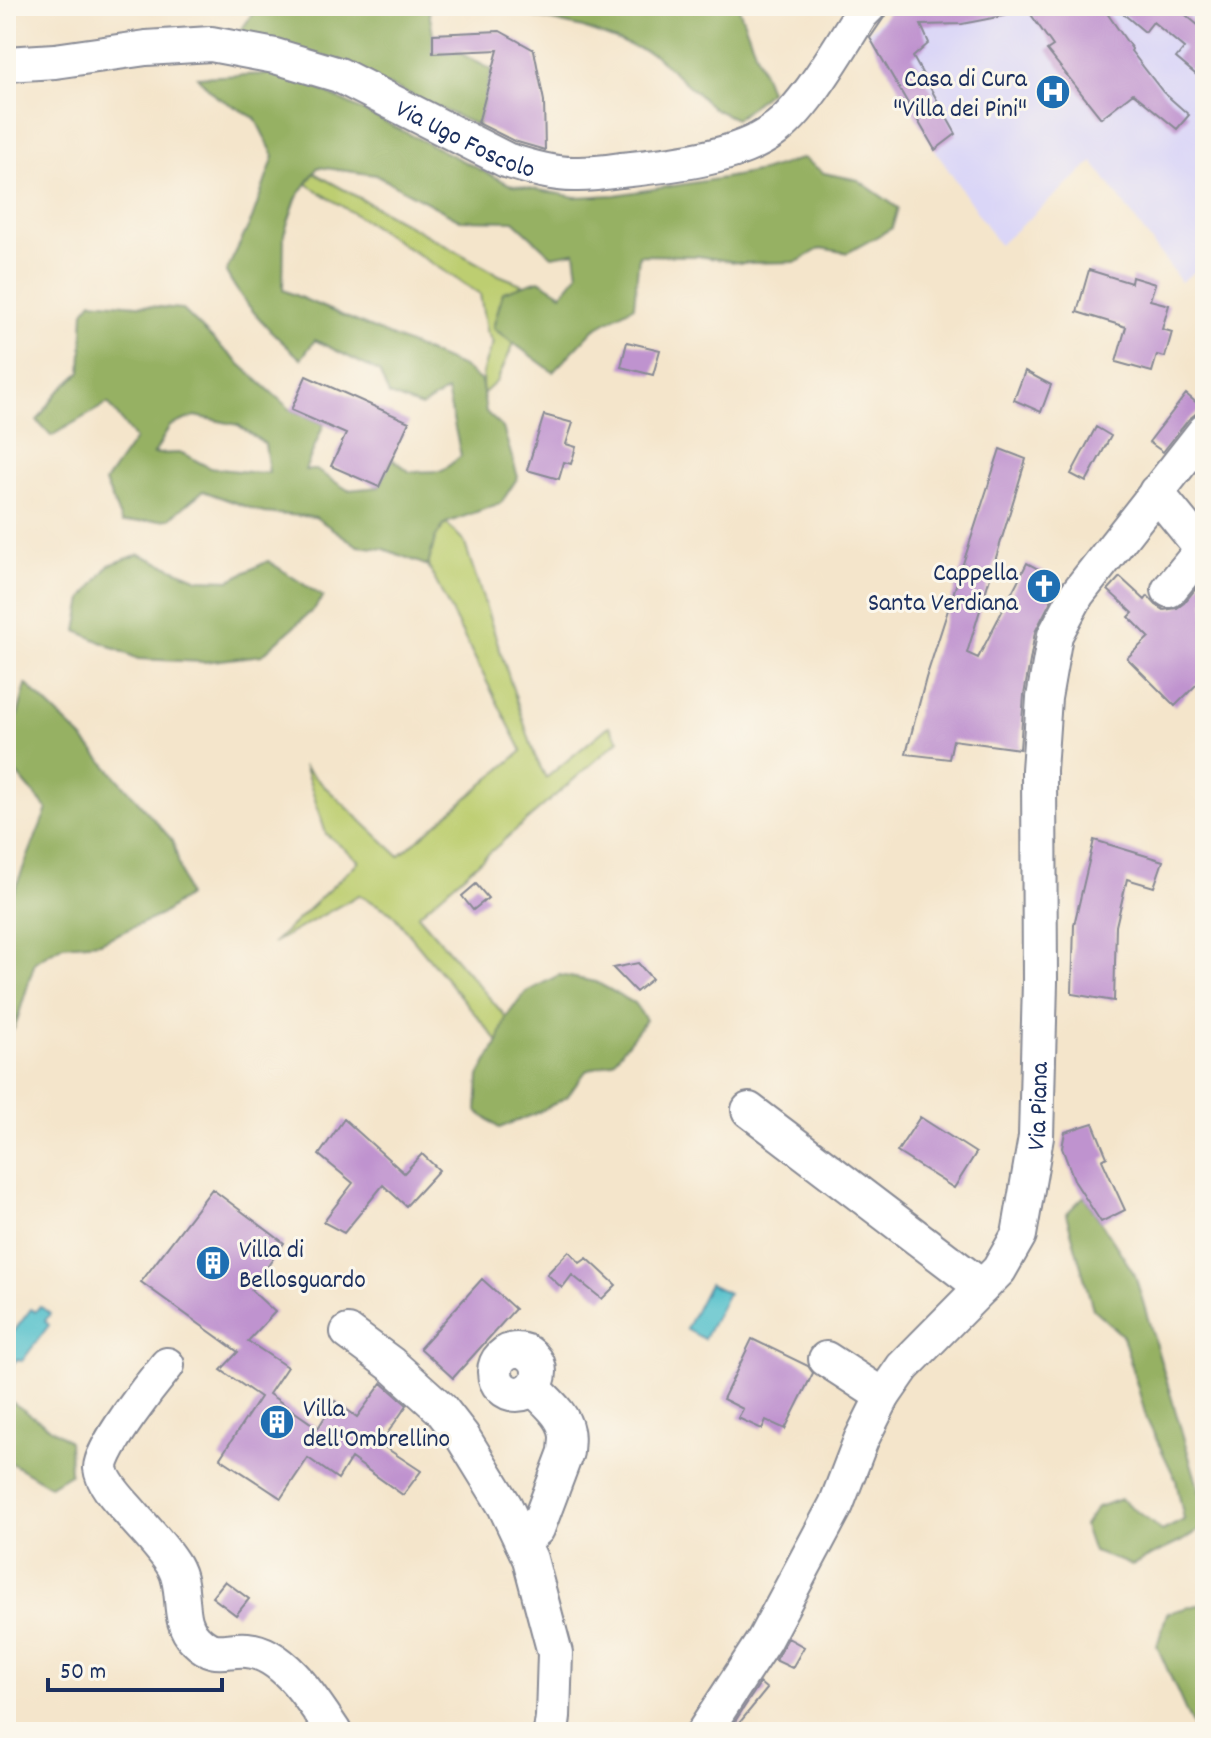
<svg xmlns="http://www.w3.org/2000/svg" width="1211" height="1738" font-family="Dekko,sans-serif">
  <style>
    .built { fill: #dad6f7 }
    .green { fill: #bdce71; stroke: #6c7e68; stroke-width: 2 }
    .forest { fill: #96b163; stroke: #587060; stroke-width: 2; fill-rule: evenodd }
    .water { fill: #53c0cb; stroke: #377894; stroke-width: 2 }
    .building { fill: #bf93cf }
    .lines { fill: none; stroke-linecap: round; stroke-linejoin: round }
    .minor-casing { stroke: #888a94; stroke-width: 38 }
    .minor { stroke: #fff; stroke-width: 34 }
    .labels { text-anchor: middle; stroke-width: 6; stroke-linejoin: round; paint-order: stroke }
    .poi-label { font-size: 26px; fill: #1b2f5e; stroke: #fbf7ec; text-anchor: end }
    .street-label { font-size: 26px; fill: #1b2f5e; stroke: #fbf7ec }
  </style>
  <rect width="100%" height="100%" fill="#fbf7ec"/>
  <filter id="ink" filterUnits="userSpaceOnUse"><feTurbulence type="fractalNoise" baseFrequency=".0125" numOctaves="2"/><feDisplacementMap in="SourceGraphic" scale="16" xChannelSelector="R" yChannelSelector="G"/><feConvolveMatrix kernelMatrix="1 2 1 2 8 2 1 2 1" color-interpolation-filters="sRGB"/></filter>
  <filter id="wash" filterUnits="userSpaceOnUse"><feTurbulence type="fractalNoise" baseFrequency=".006" numOctaves="4" result="noise"/><feDisplacementMap in="SourceGraphic" scale="32" xChannelSelector="R" yChannelSelector="G"/><feGaussianBlur stdDeviation="1.8" result="paint"/><feColorMatrix in="noise" values="0 0 0 0 0 0 0 0 0 0 0 0 0 0 0 0 0 1.4 0 .05"/><feComposite in="paint" operator="in"/></filter>
  <g filter="url(#wash)">
    <rect width="100%" height="100%" fill="#f4e5cb"/>
    <path class="built" d="M 896,6 L 1205,6 L 1205,263 L 1181,282 L 1093,162 L 999,245 L 935,150 L 867,33 Z"/>
    <path class="green" d="M 314,173 L 499,275 L 524,285 L 503,293 L 493,328 L 514,343 L 497,381 L 483,394 C 480,373 485,362 493,343 L 486,331 L 480,294 L 307,184 Z
      M 446,523 L 464,541 L 535,756 L 546,778 L 609,726 L 619,740 L 418,915 L 506,1017 L 498,1042 L 391,912 L 359,895 L 273,943 L 359,861 L 326,834 L 305,768 L 399,856 L 522,751 L 428,566 L 435,538 Z"/>
    <path class="forest" d="M 258,6 L 428,6 L 433,34 L 433,53 L 458,52 L 492,70 L 478,126 L 398,89 L 237,36 Z
      M 497,6 L 738,6 L 770,91 L 736,119 L 714,109 L 654,54 L 583,28 L 501,9 Z
      M 271,74 L 309,84 L 509,184 L 575,197 L 615,195 L 724,178 L 762,171 L 803,158 L 824,173 L 858,180 L 898,208 L 892,228 L 847,253 L 821,248 L 797,262 L 741,263 L 698,256 L 639,255 L 634,306 L 594,329 L 553,372 L 493,328 L 503,292 L 539,280 L 562,294 L 578,274 L 575,252 L 552,256 L 514,221 L 460,220 L 376,175 L 318,167 L 296,199 L 284,234 L 283,290 L 463,367 L 481,381 L 486,412 L 503,428 L 518,477 L 501,503 L 446,523 L 435,538 L 428,566 L 384,549 L 358,546 L 315,517 L 264,513 L 203,491 L 169,519 L 122,523 L 105,482 L 135,439 L 108,403 L 51,436 L 37,421 L 57,393 L 81,372 L 84,311 L 92,301 L 182,309 L 220,346 L 291,410 L 324,424 L 305,470 L 316,470 L 348,490 L 379,487 L 392,458 L 410,472 L 442,471 L 461,456 L 447,391 L 421,407 L 389,395 L 379,372 L 315,340 L 301,359 C 272,334 244,306 226,272 L 252,219 L 274,156 L 255,118 L 217,97 L 197,77 ZM 195,416 L 238,425 L 265,444 L 269,472 L 258,473 L 210,468 L 182,453 L 154,454 L 170,426 Z
      M 139,554 L 198,579 L 230,580 L 268,561 L 323,597 L 314,609 L 262,655 L 204,662 L 138,659 L 77,631 L 83,599 L 109,565 Z
      M 26,684 L 82,738 L 173,841 L 187,896 L 161,915 L 100,942 L 63,945 L 35,962 L 15,1027 L 6,1039 L 6,895 L 14,891 L 47,809 L 6,761 Z
      M 559,975 L 596,982 L 634,1003 L 646,1020 L 613,1062 L 586,1071 L 567,1097 L 535,1114 L 499,1128 L 477,1111 L 479,1076 L 498,1042 L 506,1017 L 526,992 Z
      M 1084,1196 L 1135,1275 L 1205,1510 L 1205,1527 L 1180,1542 L 1132,1565 L 1093,1552 L 1084,1526 L 1097,1507 L 1121,1499 L 1162,1531 L 1184,1520 L 1176,1480 L 1147,1420 L 1123,1336 L 1093,1309 L 1066,1214 Z
      M 6,1398 L 69,1441 L 70,1474 L 50,1486 L 6,1460 Z
      M 1205,1603 L 1205,1732 L 1195,1732 L 1157,1646 L 1167,1613 Z"/>
    <path class="water" d="M 709,1284 L 728,1293 L 704,1339 L 686,1329 Z
      M 40,1306 L 50,1314 L 45,1321 L 49,1325 L 22,1361 L 17,1359 L 13,1364 L 6,1359 L 8,1349 L 6,1342 L 31,1309 L 35,1312 Z"/>
    <g id="blocks">
      <path class="building" d="M 896,6 L 1007,6 L 1008,15 L 962,24 L 921,25 L 929,43 L 913,57 L 956,134 L 935,150 L 870,38 L 887,13 Z
        M 1025,6 L 1102,6 L 1132,49 L 1131,51 L 1163,92 L 1189,115 L 1177,129 L 1133,93 L 1101,118 L 1047,50 L 1053,46 Z
        M 1114,6 L 1175,6 L 1205,31 L 1205,82 L 1176,58 L 1184,48 L 1153,22 L 1145,32 Z
        M 500,31 L 534,50 L 544,101 L 545,150 L 514,141 L 478,123 L 498,50 L 433,53 L 433,34 Z
        M 1089,270 L 1131,283 L 1132,277 L 1155,284 L 1150,300 L 1169,305 L 1162,329 L 1172,332 L 1165,357 L 1157,355 L 1152,372 L 1116,362 L 1126,327 L 1077,312 Z
        M 627,342 L 660,350 L 653,375 L 621,367 Z
        M 1025,371 L 1051,385 L 1041,412 L 1014,400 Z
        M 306,376 L 409,422 L 379,487 L 331,466 L 346,434 L 291,410 Z
        M 1186,394 L 1205,410 L 1197,413 L 1189,419 L 1163,452 L 1149,442 Z
        M 544,415 L 573,423 L 566,444 L 576,447 L 571,464 L 564,462 L 559,479 L 527,470 Z
        M 1096,427 L 1111,436 L 1086,482 L 1071,474 Z
        M 1000,449 L 1026,459 L 967,653 L 978,658 L 1027,563 L 1061,581 L 1035,632 L 1024,695 L 1020,749 L 953,740 L 949,759 L 906,754 L 926,678 Z
        M 1120,577 L 1145,600 L 1148,596 L 1156,605 L 1164,610 L 1177,608 L 1184,603 L 1202,581 L 1205,583 L 1205,676 L 1175,706 L 1127,658 L 1149,637 L 1129,617 L 1133,613 L 1108,590 Z
        M 1094,840 L 1163,861 L 1154,887 L 1127,879 L 1116,926 L 1114,1001 L 1072,994 L 1074,925 Z
        M 476,884 L 488,898 L 473,910 L 462,896 Z
        M 638,963 L 652,979 L 636,992 L 613,968 Z
        M 920,1117 L 976,1153 L 954,1188 L 897,1152 Z
        M 344,1119 L 404,1173 L 422,1154 L 439,1170 L 406,1206 L 383,1185 L 344,1233 L 323,1222 L 353,1183 L 319,1155 Z
        M 1093,1123 L 1107,1157 L 1102,1160 L 1125,1210 L 1101,1222 L 1075,1182 L 1062,1148 L 1065,1132 Z
        M 212,1189 L 284,1243 L 251,1290 L 275,1312 L 248,1341 L 287,1367 L 269,1394 L 318,1428 L 335,1401 L 357,1417 L 382,1383 L 407,1405 L 380,1444 L 421,1471 L 403,1495 L 351,1458 L 338,1479 L 308,1458 L 281,1498 L 220,1458 L 260,1397 L 221,1370 L 238,1352 L 141,1282 Z
        M 569,1251 L 580,1263 L 587,1258 L 616,1285 L 602,1299 L 572,1275 L 562,1288 L 547,1274 Z
        M 482,1279 L 515,1309 L 453,1378 L 420,1348 Z
        M 752,1339 L 808,1366 L 813,1373 L 785,1429 L 766,1420 L 762,1429 L 738,1418 L 743,1409 L 723,1399 Z
        M 225,1581 L 249,1599 L 236,1615 L 212,1597 Z
        M 788,1638 L 804,1647 L 792,1668 L 775,1660 Z
        M 760,1683 L 767,1689 L 732,1732 L 728,1732 Z"/>
    </g>
  </g>
  <g filter="url(#ink)">
    <use href="#blocks" fill-opacity="0" stroke="#888a94" stroke-width="2"/>
    <g class="lines">
      <g class="minor-casing">
        <g id="minor">
          <path id="s1" d="M 6,64 L 55,61 L 146,48 L 211,44 L 275,56 L 339,75 L 506,160 C 529,167 554,175 578,174 C 592,174 607,172 621,170 C 666,165 736,159 773,131 C 805,109 839,48 861,14 L 869,6"/>
          <path d="M 1156,492 L 1200,546 L 1197,556 L 1169,590"/>
          <path d="M 749,1110 L 982,1287"/>
          <path d="M 348,1332 L 391,1364 L 441,1409 L 462,1436 L 505,1506 L 530,1559 L 555,1653 L 553,1717 L 551,1732"/>
          <circle cx="517" cy="1372" r="22"/>
          <path d="M 826,1359 L 883,1396"/>
          <path d="M 167,1365 C 153,1382 100,1449 101,1468 C 103,1486 124,1504 135,1518 C 148,1533 164,1549 174,1566 C 188,1590 175,1620 196,1640 C 215,1659 226,1648 247,1650 C 285,1653 315,1704 334,1732"/>
          <path d="M 522,1542 L 537,1529 L 566,1452 C 566,1446 568,1437 566,1431 C 563,1413 544,1400 533,1387"/>
          <path id="s2" d="M 704,1732 L 764,1640 L 836,1505 L 861,1440 L 883,1396 L 903,1367 L 999,1270 L 1019,1235 L 1036,1137 L 1040,982 L 1039,770 L 1044,698 L 1055,635 L 1077,594 L 1205,431"/>
        </g>
      </g>
      <use href="#minor" class="minor"/>
    </g>
  </g>
  <defs>
    <g id="hospital-disc" transform="scale(1.8)"><circle r="9.5" fill="#1f6fb2" stroke="#fbf7ec"/><path d="M-5-5h3v3.5h4V-5h3V5h-3V1.5h-4V5h-3Z" fill="#fff"/></g>
    <g id="church-disc" transform="scale(1.8)"><circle r="9.5" fill="#1f6fb2" stroke="#fbf7ec"/><path d="M-1.2-6h2.4v3.5h3.3v2.4h-3.3V6h-2.4V-.1h-3.3v-2.4h3.3Z" fill="#fff"/></g>
    <g id="building-disc" transform="scale(1.8)"><circle r="9.5" fill="#1f6fb2" stroke="#fbf7ec"/><path d="M-4-6H4V6H1V3H-1V6H-4ZM-2.5-4.3h1.7v1.8h-1.7ZM.8-4.3h1.7v1.8H.8ZM-2.5-1h1.7V.8h-1.7ZM.8-1h1.7V.8H.8Z" fill="#fff"/></g>
  </defs>
  <g fill-rule="evenodd">
    <use href="#hospital-disc" x="1053" y="92"/>
    <use href="#church-disc" x="1044" y="586"/>
    <use href="#building-disc" x="213" y="1263"/>
    <use href="#building-disc" x="277" y="1422"/>
  </g>
  <g class="labels">
    <g class="poi-label">
      <text x="1027" y="86">Casa di Cura<tspan x="1027" dy="30">"Villa dei Pini"</tspan></text>
      <text x="1018" y="580">Cappella<tspan x="1018" dy="30">Santa Verdiana</tspan></text>
      <text x="239" y="1257" text-anchor="start">Villa di<tspan x="239" dy="30">Bellosguardo</tspan></text>
      <text x="303" y="1416" text-anchor="start">Villa<tspan x="303" dy="30">dell'Ombrellino</tspan></text>
    </g>
    <g class="street-label">
      <text dy="9" stroke="none"><textPath href="#s1" startOffset="480">Via Ugo Foscolo</textPath></text>
      <text dy="9" stroke="none"><textPath href="#s2" startOffset="724">Via Piana</textPath></text>
    </g>
  </g>
  <rect width="1211" height="1738" fill="none" stroke="#fbf7ec" stroke-width="32"/>
  <path d="M48 1678v12h174v-12" fill="none" stroke="#1b2f5e" stroke-width="4"/>
  <text x="60" y="1678" font-size="24" fill="#1b2f5e" stroke="#fbf7ec" stroke-width="6" paint-order="stroke">50 m</text>
</svg>
